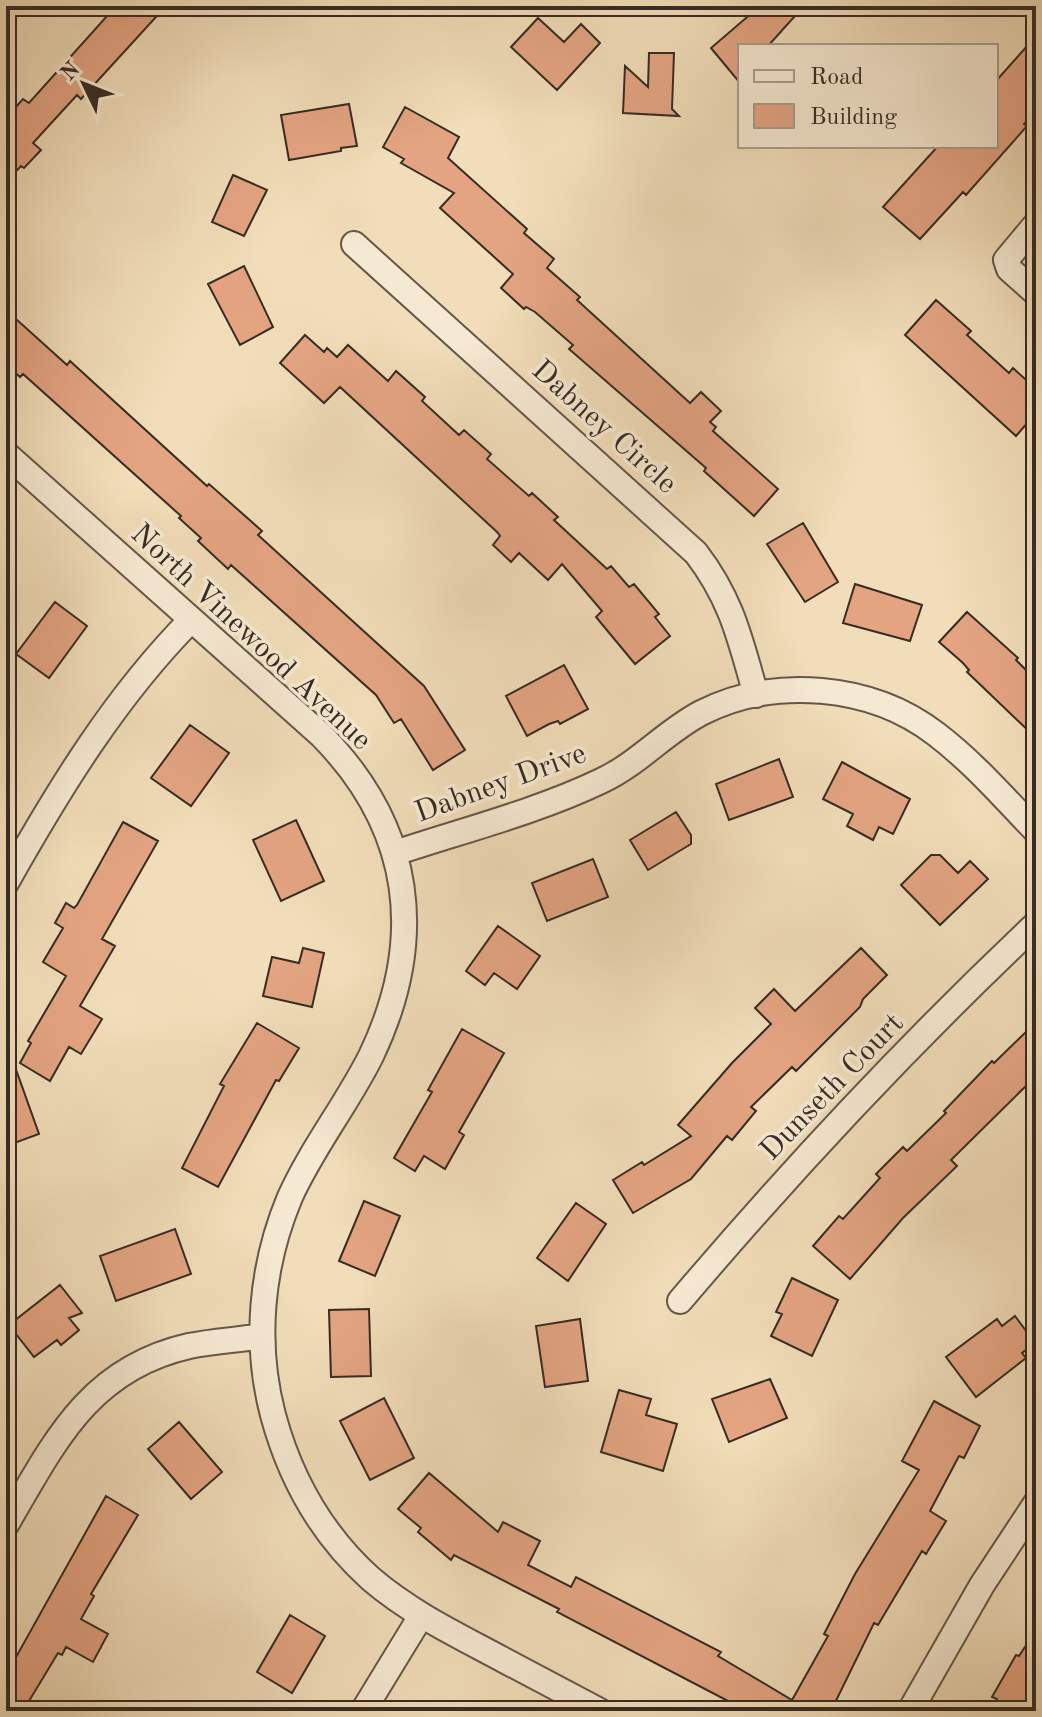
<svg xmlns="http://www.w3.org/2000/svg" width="1042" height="1717" font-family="'Old Standard TT',serif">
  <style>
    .building { fill: #e4a482; stroke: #362c24; stroke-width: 2 }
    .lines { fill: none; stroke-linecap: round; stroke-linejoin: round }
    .minor-casing { stroke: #655849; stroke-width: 28 }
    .minor { stroke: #f6e9d2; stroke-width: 24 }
    .labels { text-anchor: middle; stroke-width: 7; stroke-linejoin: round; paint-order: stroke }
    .street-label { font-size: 30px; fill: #362c24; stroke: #f6e9d2 }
  </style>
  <rect width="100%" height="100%" fill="#f1ddb9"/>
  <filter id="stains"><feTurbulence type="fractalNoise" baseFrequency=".0025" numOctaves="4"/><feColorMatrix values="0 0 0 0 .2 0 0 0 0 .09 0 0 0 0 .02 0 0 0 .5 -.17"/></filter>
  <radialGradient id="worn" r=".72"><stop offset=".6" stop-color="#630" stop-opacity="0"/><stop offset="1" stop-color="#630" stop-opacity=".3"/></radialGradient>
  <path class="building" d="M 116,6 L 166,6 L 81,99 L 77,95 L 33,143 L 41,150 L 24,168 L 21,166 L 6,182 L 6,118 L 23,99 L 29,103 Z
    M 760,6 L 804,6 L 768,46 L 740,46 L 740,83 L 711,48 Z
    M 538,18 L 564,42 L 581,24 L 600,43 L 557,90 L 511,47 Z
    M 1036,36 L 1036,111 L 1024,124 L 1027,126 L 966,195 L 963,192 L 920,239 L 883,207 L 938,146 L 996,146 L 996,81 Z
    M 649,53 L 674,53 L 672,109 L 679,116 L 623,113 L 625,66 L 648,87 Z
    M 349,104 L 357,146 L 341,148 L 341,151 L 289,160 L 281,115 Z
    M 405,107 L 459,137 L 448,158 L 527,229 L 524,233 L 554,259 L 547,268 L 580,297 L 577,300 L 690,403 L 701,392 L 721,411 L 710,422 L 716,427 L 713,431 L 778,489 L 754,516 L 704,471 L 706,468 L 569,349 L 573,345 L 535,312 L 526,307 L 524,309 L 501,288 L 513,274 L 440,208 L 454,193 L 401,163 L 404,159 L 383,147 Z
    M 233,175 L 267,190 L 244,236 L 212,222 Z
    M 244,266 L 273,327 L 240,345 L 208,284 Z
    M 936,300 L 971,331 L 967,335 L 1009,373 L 1013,368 L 1036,389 L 1036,413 L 1016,436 L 905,335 Z
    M 6,310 L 67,365 L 70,361 L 207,486 L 209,484 L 262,531 L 258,535 L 424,686 L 465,750 L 433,770 L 401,719 L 394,723 L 376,695 L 231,565 L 228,569 L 198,541 L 201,538 L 179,518 L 181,516 L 23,374 L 20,377 L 6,364 Z
    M 305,335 L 324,352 L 327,348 L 337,357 L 348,345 L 388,381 L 396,371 L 425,397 L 422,401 L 459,435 L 464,430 L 491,454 L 487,459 L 529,496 L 532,493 L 558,517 L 554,520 L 607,569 L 611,566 L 629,587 L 634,584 L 659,614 L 655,617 L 670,636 L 635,664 L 596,617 L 602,611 L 562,564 L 548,580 L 519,553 L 511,562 L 493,545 L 500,536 L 497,532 L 340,387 L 324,403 L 280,363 Z
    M 803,523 L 838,582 L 805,602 L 767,544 Z
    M 855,584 L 922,605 L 910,641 L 843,623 Z
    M 55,602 L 87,626 L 49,678 L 16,654 Z
    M 967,612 L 1018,658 L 1016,660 L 1036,680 L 1036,738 L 967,672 L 969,670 L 963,663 L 939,642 Z
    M 564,665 L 588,709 L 560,724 L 558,721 L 549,724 L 527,736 L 506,696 Z
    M 190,725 L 229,753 L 191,806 L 151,778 Z
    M 779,759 L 793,797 L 729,820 L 716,784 Z
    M 842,762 L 910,799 L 893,834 L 879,827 L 873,840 L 847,826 L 853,814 L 823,799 Z
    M 676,812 L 691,835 L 691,844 L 648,870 L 630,840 Z
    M 296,820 L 324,881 L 281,901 L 253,840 Z
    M 123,822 L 158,841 L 102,939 L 115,946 L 80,1006 L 102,1019 L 81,1054 L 69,1047 L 50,1081 L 20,1063 L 31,1043 L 28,1041 L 66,976 L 43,962 L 63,928 L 55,923 L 66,903 L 74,908 L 77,905 Z
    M 931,855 L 940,855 L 958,873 L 970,861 L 988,879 L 940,925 L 901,885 Z
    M 593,859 L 608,897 L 547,921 L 532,883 Z
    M 498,926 L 540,956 L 517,989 L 494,973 L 485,985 L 466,971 Z
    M 303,948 L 324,953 L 312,1007 L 263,996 L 272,957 L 299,963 Z
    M 861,948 L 887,975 L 863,999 L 860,1007 L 796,1071 L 792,1067 L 751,1107 L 756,1111 L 732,1140 L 727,1136 L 691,1179 L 633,1213 L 613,1180 L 642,1162 L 644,1165 L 691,1136 L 678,1125 L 732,1063 L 771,1024 L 755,1008 L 774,989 L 795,1011 Z
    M 1036,1022 L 1036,1076 L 951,1160 L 957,1166 L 903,1218 L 850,1279 L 813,1246 L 839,1216 L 843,1219 L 880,1178 L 876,1174 L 903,1147 L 907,1151 L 946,1113 L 944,1111 L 992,1061 L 994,1063 Z
    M 257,1023 L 299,1048 L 279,1081 L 276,1080 L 218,1187 L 182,1168 L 224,1086 L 220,1084 Z
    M 462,1029 L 504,1053 L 459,1132 L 464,1135 L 445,1169 L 424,1156 L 415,1171 L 394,1158 L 432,1092 L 428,1090 Z
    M 6,1050 L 9,1050 L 39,1134 L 6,1146 Z
    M 364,1201 L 400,1216 L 375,1276 L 339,1261 Z
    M 576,1203 L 606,1224 L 568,1281 L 537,1258 Z
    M 175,1229 L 191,1274 L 116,1301 L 100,1256 Z
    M 792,1278 L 838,1300 L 812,1356 L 771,1336 L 782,1314 L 776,1312 Z
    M 60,1285 L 82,1313 L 69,1318 L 79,1330 L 61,1345 L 57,1340 L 34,1357 L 9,1325 Z
    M 369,1309 L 371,1376 L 331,1377 L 329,1310 Z
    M 1015,1316 L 1035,1343 L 1022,1353 L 1026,1358 L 976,1397 L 946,1357 L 997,1319 L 1002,1326 Z
    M 580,1319 L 588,1381 L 545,1387 L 536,1326 Z
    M 770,1379 L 787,1418 L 729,1442 L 712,1399 Z
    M 619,1390 L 651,1399 L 646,1415 L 677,1424 L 663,1471 L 601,1452 Z
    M 384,1398 L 414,1458 L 370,1480 L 340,1421 Z
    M 934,1401 L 980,1426 L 964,1458 L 959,1456 L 930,1511 L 946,1521 L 926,1554 L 922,1551 L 878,1625 L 874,1623 L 831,1711 L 742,1711 L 729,1704 L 730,1702 L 557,1612 L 559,1609 L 454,1555 L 451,1560 L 418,1532 L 421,1528 L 398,1509 L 429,1473 L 498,1532 L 503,1522 L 540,1541 L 528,1565 L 571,1587 L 576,1577 L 721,1652 L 718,1656 L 792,1700 L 828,1636 L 824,1634 L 855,1574 L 919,1470 L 902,1461 Z
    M 179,1422 L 222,1472 L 191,1499 L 148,1449 Z
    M 106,1496 L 138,1515 L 91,1594 L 94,1596 L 81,1619 L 108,1634 L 93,1662 L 66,1647 L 62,1655 L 58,1653 L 23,1711 L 6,1711 L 6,1654 L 15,1659 Z
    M 290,1615 L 325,1636 L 292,1693 L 257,1672 Z
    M 1036,1630 L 1036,1711 L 990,1711 L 997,1699 L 992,1697 L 1016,1655 L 1019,1656 Z"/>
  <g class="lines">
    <g class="minor-casing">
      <path id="minor" d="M 1036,224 L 1006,260 L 1009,269 L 1036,293
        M 354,244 L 696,553 C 732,600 740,639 756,695
        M 6,454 L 321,735 C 413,828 427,939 371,1056 C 347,1104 312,1148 290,1197 C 261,1266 254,1343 273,1415 C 290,1478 322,1535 371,1579 C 405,1608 443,1628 483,1649 C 522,1670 561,1690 600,1711
        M 395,853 C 464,830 536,812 601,781 C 638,764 665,732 701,713 C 774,676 871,684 936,734 C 973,762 1004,798 1036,831
        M 6,883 C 59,789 115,697 191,620
        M 680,1301 C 792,1169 910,1043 1036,924
        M 6,1525 C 54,1443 88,1369 189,1346 C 213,1341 238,1340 262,1336
        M 363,1711 L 421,1616
        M 910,1711 L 982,1585 L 1036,1503"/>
    </g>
    <use href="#minor" class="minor"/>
  </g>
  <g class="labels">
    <g class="street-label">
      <text transform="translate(605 426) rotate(42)" y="10">Dabney Circle</text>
      <text transform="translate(252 636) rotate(43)" y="10">North Vinewood Avenue</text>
      <text transform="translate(500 782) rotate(-20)" y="10">Dabney Drive</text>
      <text transform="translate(831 1086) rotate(-46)" y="10">Dunseth Court</text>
    </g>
  </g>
  <rect width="1042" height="1717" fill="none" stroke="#f1ddb9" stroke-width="32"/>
  <rect x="8" y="8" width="1026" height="1701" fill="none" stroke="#362c24" stroke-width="4"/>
  <rect x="16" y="16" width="1010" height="1685" fill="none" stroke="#362c24" stroke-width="2"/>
  <rect x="738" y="44" width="260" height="104" fill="#f6e9d2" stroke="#a99d8c" stroke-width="2"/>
  <rect x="754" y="70" width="40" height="12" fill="#f6e9d2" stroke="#a99d8c" stroke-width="2"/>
  <text x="810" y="84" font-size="24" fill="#362c24">Road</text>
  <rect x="754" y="104" width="40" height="24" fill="#e4a482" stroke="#a99d8c" stroke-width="2"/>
  <text x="810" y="124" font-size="24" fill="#362c24">Building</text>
  <g transform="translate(84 84) rotate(313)" stroke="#f6e9d2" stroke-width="6" paint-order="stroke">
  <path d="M0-6L14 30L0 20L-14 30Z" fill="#362c24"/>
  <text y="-12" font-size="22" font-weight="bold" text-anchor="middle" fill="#362c24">N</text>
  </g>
  <rect width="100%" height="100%" filter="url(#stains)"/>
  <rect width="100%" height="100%" fill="url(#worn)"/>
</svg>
